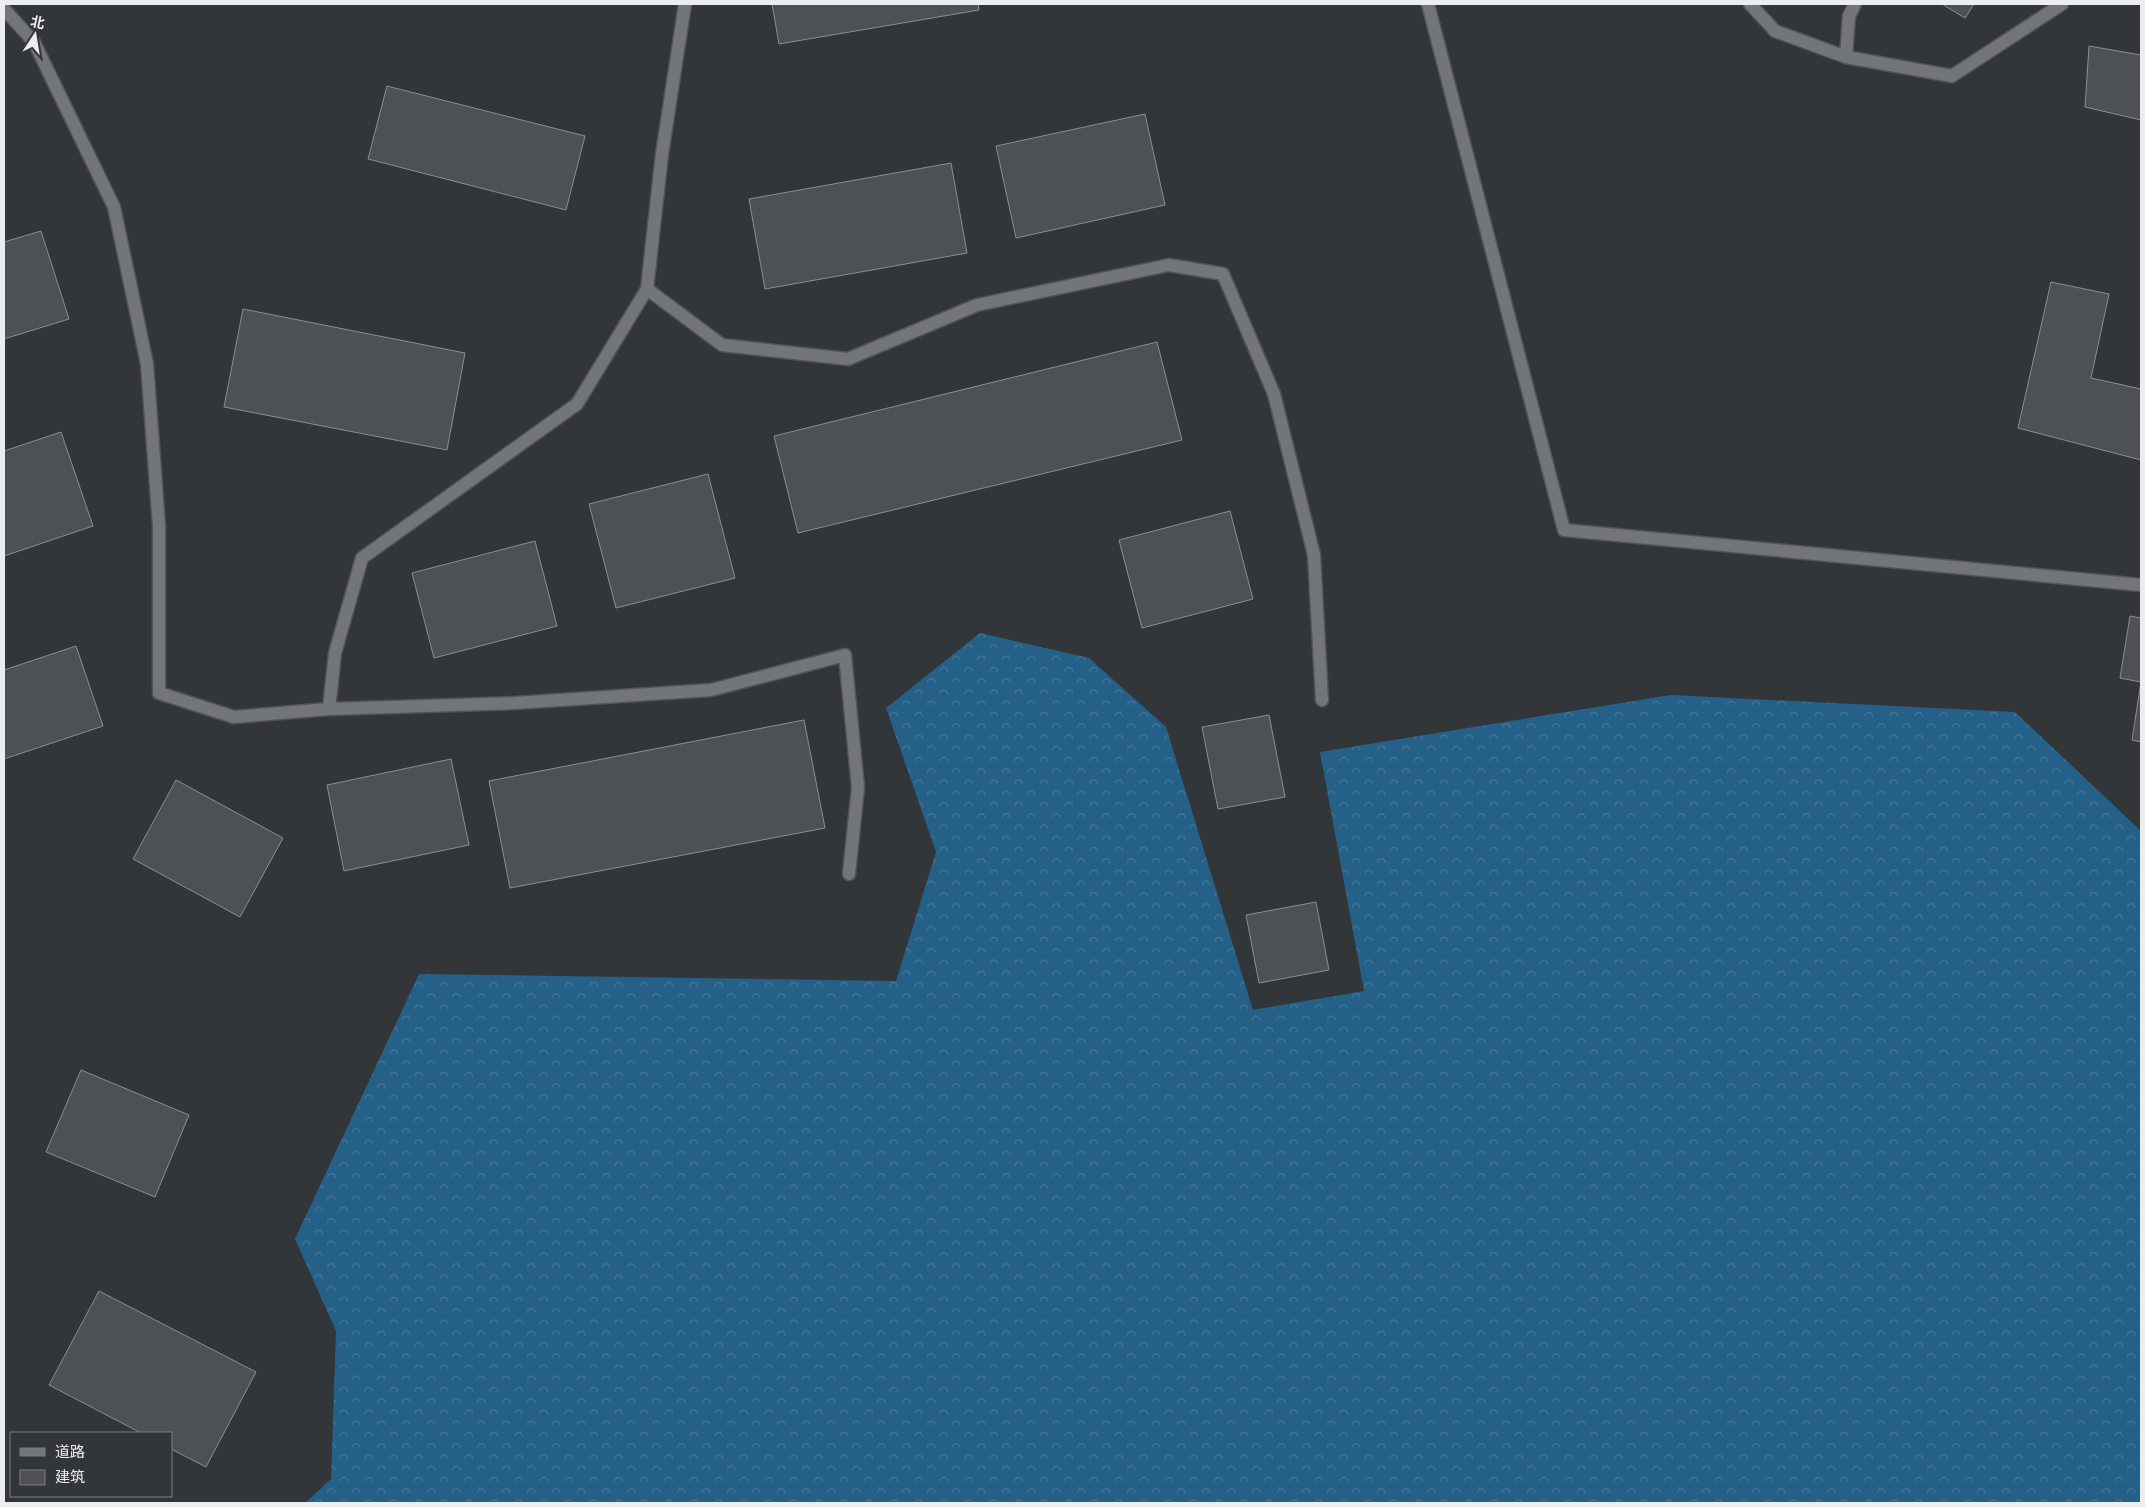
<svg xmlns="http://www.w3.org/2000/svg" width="2145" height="1507" font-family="Spectral,'Noto Sans SC',serif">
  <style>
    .forest { fill: url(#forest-crowns) }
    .building { fill: #4e5153; stroke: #8b8e91 }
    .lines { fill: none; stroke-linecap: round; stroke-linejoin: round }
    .lane-casing { stroke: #515355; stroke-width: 15 }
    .street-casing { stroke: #515355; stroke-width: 15 }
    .lane { stroke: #737679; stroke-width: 12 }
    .street { stroke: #737679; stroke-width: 12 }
  </style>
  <defs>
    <pattern id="forest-crowns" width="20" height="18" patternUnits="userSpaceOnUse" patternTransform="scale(1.25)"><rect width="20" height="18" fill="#256089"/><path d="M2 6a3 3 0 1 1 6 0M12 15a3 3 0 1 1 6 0" fill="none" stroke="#45779a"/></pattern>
  </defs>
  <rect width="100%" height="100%" fill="#333638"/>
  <path class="forest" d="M 980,633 L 1089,658 L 1166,727 L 1253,1010 L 1364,991 L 1320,752 L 1671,695 L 2015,712 L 2141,831 L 2141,1503 L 305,1503 L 331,1479 L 336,1331 L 295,1239 L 419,974 L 896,981 L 936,852 L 886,708 Z"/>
  <path class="building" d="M 772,4 L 978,4 L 979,10 L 779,44 Z
    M 1942,4 L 1974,4 L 1965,18 Z
    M 2089,46 L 2141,55 L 2141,120 L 2085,107 Z
    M 387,86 L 585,136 L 566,210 L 368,159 Z
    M 1145,114 L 1165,205 L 1016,238 L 996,146 Z
    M 951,163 L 967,253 L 765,289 L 749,199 Z
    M 41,231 L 69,319 L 4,339 L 4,242 Z
    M 2051,282 L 2109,294 L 2091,378 L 2141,389 L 2141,460 L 2018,428 Z
    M 243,309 L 465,353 L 447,450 L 224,407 Z
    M 1157,342 L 1182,440 L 798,533 L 774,436 Z
    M 61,432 L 93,526 L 4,556 L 4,451 Z
    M 708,474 L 735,578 L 616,608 L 589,504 Z
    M 1230,511 L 1253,599 L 1142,628 L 1119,540 Z
    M 535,541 L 557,626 L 434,658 L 412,573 Z
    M 2130,616 L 2141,618 L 2141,742 L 2132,740 L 2141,682 L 2120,678 Z
    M 76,646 L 103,726 L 4,759 L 4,670 Z
    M 1269,715 L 1285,797 L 1218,809 L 1202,727 Z
    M 804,720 L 825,828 L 510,888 L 489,781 Z
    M 451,759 L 469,845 L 344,871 L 327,785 Z
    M 176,780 L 283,838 L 240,917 L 133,859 Z
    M 1316,902 L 1329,970 L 1259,983 L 1246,915 Z
    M 81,1070 L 189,1115 L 155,1197 L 46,1152 Z
    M 99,1291 L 256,1372 L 206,1467 L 171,1449 L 171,1433 L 141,1433 L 49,1385 Z"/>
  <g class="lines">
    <g class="lane-casing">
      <path id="lane" d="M 685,4 L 662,154 L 647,289 L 577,404 L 362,558 L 335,653 L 329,709 L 515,703 L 711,690 L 845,655 L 858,787 L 849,874
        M 4,9 L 34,42 L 114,207 L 147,364 L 159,526 L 159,693 L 234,717 L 329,709
        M 647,289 L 722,345 L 848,359 L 977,305 L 1169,265 L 1223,274 L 1274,394 L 1314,555 L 1322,700"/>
    </g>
    <g class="street-casing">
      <path id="street" d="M 1428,4 L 1564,530 L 2141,585
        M 1750,4 L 1775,31 L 1846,57
        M 1855,4 L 1849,16 L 1846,57 L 1952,76 L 2062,4"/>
    </g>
    <use href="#lane" class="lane"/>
    <use href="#street" class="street"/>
  </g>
  <rect width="2145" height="1507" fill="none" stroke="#ebedee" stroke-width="10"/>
  <rect x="10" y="1432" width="162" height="65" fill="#333638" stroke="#7d7f81"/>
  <rect x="20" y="1448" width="25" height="8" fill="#737679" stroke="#7d7f81"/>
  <text x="55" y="1457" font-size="15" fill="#ebedee">道路</text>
  <rect x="20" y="1470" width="25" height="15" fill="#4e5153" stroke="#7d7f81"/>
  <text x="55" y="1482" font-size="15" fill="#ebedee">建筑</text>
  <g transform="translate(35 35) rotate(12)" stroke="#333638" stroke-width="4" paint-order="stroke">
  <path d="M0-4L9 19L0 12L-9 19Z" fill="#ebedee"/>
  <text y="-8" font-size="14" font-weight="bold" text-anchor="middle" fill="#ebedee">北</text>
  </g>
</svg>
